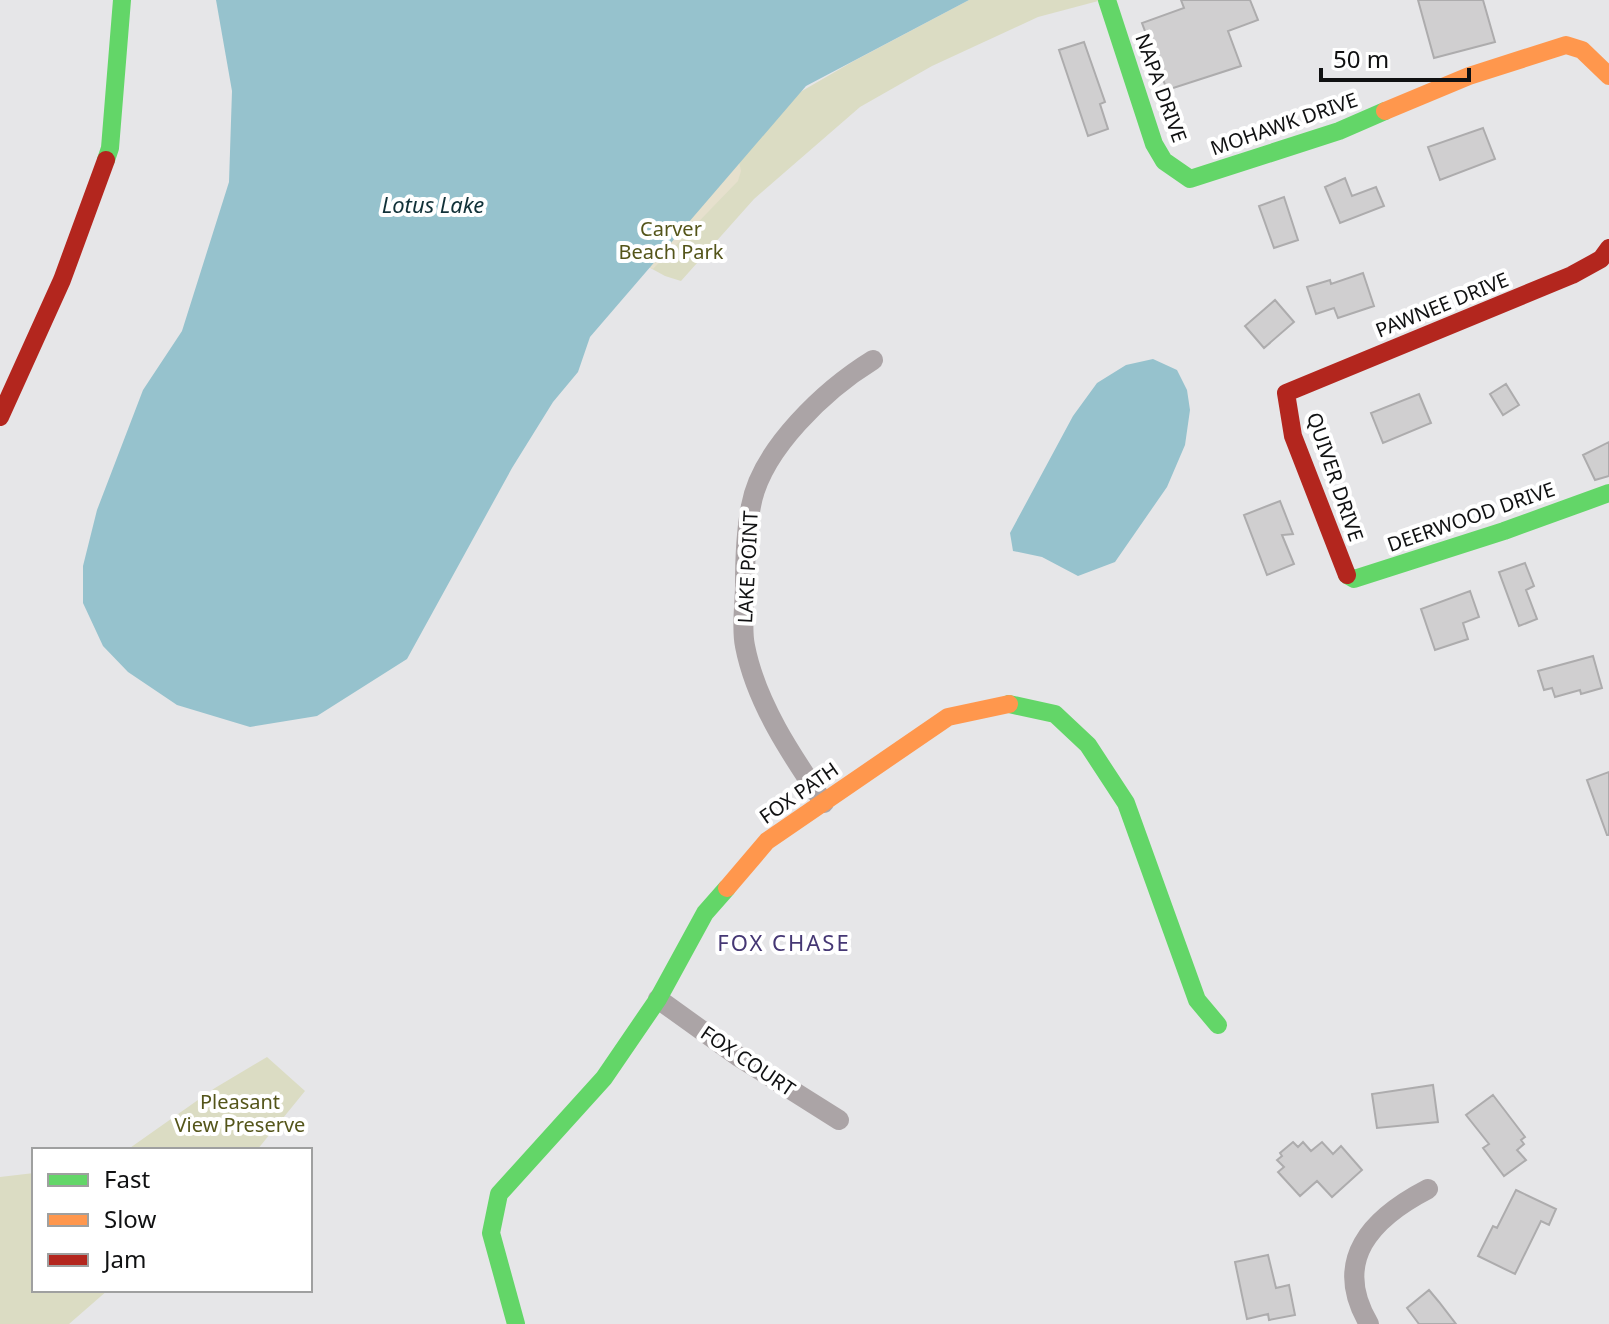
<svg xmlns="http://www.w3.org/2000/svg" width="1609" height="1324" font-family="'Noto Sans',sans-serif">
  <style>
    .green { fill: #dbdcc3 }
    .sand { fill: #e6e0cd }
    .water { fill: #96c2cd }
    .building { fill: #d0cfd0; stroke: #adacad; stroke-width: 2 }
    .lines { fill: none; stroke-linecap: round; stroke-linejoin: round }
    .street { stroke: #aba4a6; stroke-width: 20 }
    .fast { stroke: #63d668; stroke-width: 18 }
    .slow { stroke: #ff974d; stroke-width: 18 }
    .jam { stroke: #b3261e; stroke-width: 18 }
    .labels { text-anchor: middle; stroke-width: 8; stroke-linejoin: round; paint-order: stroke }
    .street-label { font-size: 20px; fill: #101112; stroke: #fff }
    .park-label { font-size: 20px; fill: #54551a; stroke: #fff }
    .water-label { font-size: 22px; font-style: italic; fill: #113138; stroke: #fff }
    .neighbourhood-label { font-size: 22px; letter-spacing: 2px; fill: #453774; stroke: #fff }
  </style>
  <rect width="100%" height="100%" fill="#e6e6e8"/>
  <path class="green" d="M 969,0 L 1102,0 L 1038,17 L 932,66 L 860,107 L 754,199 L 681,281 L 665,276 L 634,259 L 783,102 L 852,62 Z
    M 267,1057 L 305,1091 L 257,1150 L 127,1150 L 215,1088 Z
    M 34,1173 L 34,1290 L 108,1290 L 69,1324 L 0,1324 L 0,1177 Z"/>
  <path class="sand" d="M 737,152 L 741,171 L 738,181 L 653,269 L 634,258 Z"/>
  <path class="water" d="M 216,0 L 969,0 L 806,86 L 590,337 L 578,372 L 553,402 L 512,468 L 407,659 L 317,716 L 250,727 L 177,705 L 128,672 L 103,646 L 83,603 L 83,566 L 97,510 L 143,390 L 182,331 L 229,182 L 232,91 Z
    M 1153,359 L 1177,370 L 1187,390 L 1190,410 L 1185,445 L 1167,487 L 1115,562 L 1078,576 L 1042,557 L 1013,551 L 1010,533 L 1073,416 L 1097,383 L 1126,365 Z"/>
  <path class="building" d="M 1181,0 L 1250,0 L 1258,20 L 1228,31 L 1241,66 L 1167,90 L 1142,23 L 1184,8 Z
    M 1418,0 L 1483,0 L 1495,42 L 1434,58 Z
    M 1084,42 L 1105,102 L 1100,104 L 1108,129 L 1088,136 L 1059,50 Z
    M 1483,128 L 1495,159 L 1440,180 L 1428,147 Z
    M 1345,178 L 1352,196 L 1376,187 L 1384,206 L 1340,223 L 1325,187 Z
    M 1284,197 L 1298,240 L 1274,248 L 1259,206 Z
    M 1363,273 L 1374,306 L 1338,318 L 1334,308 L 1316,314 L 1307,287 L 1330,280 L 1331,284 Z
    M 1275,300 L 1294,322 L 1264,348 L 1245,326 Z
    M 1506,384 L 1519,405 L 1503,415 L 1490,394 Z
    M 1419,394 L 1431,423 L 1383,443 L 1371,413 Z
    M 1609,442 L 1609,476 L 1595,480 L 1583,455 Z
    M 1280,501 L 1293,534 L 1282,535 L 1294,564 L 1267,575 L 1244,515 Z
    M 1525,563 L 1534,586 L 1526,590 L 1537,619 L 1519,626 L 1499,572 Z
    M 1470,591 L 1479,617 L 1463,623 L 1468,639 L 1435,650 L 1421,609 Z
    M 1593,656 L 1602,688 L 1581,694 L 1580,690 L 1555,697 L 1552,688 L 1544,690 L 1538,671 Z
    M 1609,772 L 1609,835 L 1607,835 L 1587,780 Z
    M 1433,1085 L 1438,1122 L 1377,1128 L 1372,1094 Z
    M 1493,1095 L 1525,1137 L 1521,1140 L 1524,1144 L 1517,1150 L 1526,1160 L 1504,1176 L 1483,1148 L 1489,1144 L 1466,1115 Z
    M 1293,1142 L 1298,1147 L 1303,1142 L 1311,1151 L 1322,1142 L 1333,1154 L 1341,1146 L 1362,1170 L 1332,1197 L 1317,1181 L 1300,1196 L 1278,1172 L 1284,1167 L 1277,1160 L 1282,1156 L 1280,1153 Z
    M 1516,1190 L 1556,1209 L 1549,1225 L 1541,1221 L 1515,1274 L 1478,1256 L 1493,1226 L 1497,1228 Z
    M 1268,1255 L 1276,1288 L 1289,1285 L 1295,1315 L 1269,1320 L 1268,1314 L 1247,1319 L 1235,1262 Z
    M 1429,1290 L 1439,1302 L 1456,1324 L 1419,1324 L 1407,1308 Z"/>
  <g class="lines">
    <path class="street" d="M 824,803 C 792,756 756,703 745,646 C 741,627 745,604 745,585 C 745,560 746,531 751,506 C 761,449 826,389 873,360
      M 658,999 L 739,1057 L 839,1120
      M 1369,1324 C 1331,1260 1372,1218 1428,1189"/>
    <path class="fast" d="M 1107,0 L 1154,144 L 1164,161 L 1190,179 L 1339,131 L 1385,111
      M 106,160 L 110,148 L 122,0
      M 1347,575 L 1354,579 L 1504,531 L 1609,493
      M 1009,704 L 1055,714 L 1088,745 L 1126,803 L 1197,1000 L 1218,1025
      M 516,1324 L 491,1233 L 499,1194 L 604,1078 L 658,999 L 705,913 L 727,888"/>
    <path class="slow" d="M 1385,111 L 1469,76 L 1566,45 L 1582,50 L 1609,76
      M 727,888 L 767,841 L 948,717 L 1009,704"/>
    <path class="jam" d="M 0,417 L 62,280 L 106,160
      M 1347,575 L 1293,436 L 1286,393 L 1572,275 L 1601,259 L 1609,248"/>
  </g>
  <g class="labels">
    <g class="street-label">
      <text transform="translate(1161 88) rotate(70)" y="7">NAPA DRIVE</text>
      <text transform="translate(1284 124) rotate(-19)" y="7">MOHAWK DRIVE</text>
      <text transform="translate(1442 305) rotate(-22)" y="7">PAWNEE DRIVE</text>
      <text transform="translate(1335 477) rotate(71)" y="7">QUIVER DRIVE</text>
      <text transform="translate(1471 517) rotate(-19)" y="7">DEERWOOD DRIVE</text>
      <text transform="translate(748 567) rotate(-87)" y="7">LAKE POINT</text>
      <text transform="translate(799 793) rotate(-35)" y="7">FOX PATH</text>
      <text transform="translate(748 1061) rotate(34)" y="7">FOX COURT</text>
    </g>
    <g class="park-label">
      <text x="671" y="236">Carver<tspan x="671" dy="23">Beach Park</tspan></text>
      <text x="240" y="1109">Pleasant<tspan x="240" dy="23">View Preserve</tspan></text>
    </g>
    <g class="water-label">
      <text x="433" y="213">Lotus Lake</text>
    </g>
    <g class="neighbourhood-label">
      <text x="784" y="951">FOX CHASE</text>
    </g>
  </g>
  <rect x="32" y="1148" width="280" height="144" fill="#ffffff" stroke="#9fa0a0" stroke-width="2"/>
  <rect x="48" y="1174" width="40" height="12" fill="#63d668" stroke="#9fa0a0" stroke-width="2"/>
  <text x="104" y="1188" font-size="24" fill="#101112">Fast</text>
  <rect x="48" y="1214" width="40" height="12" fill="#ff974d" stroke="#9fa0a0" stroke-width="2"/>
  <text x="104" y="1228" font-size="24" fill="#101112">Slow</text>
  <rect x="48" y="1254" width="40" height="12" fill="#b3261e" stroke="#9fa0a0" stroke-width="2"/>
  <text x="104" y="1268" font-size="24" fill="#101112">Jam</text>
  <path d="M1321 68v12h148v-12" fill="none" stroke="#101112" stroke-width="4"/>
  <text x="1333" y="68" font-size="24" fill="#101112" stroke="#ffffff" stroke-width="6" paint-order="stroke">50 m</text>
</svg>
